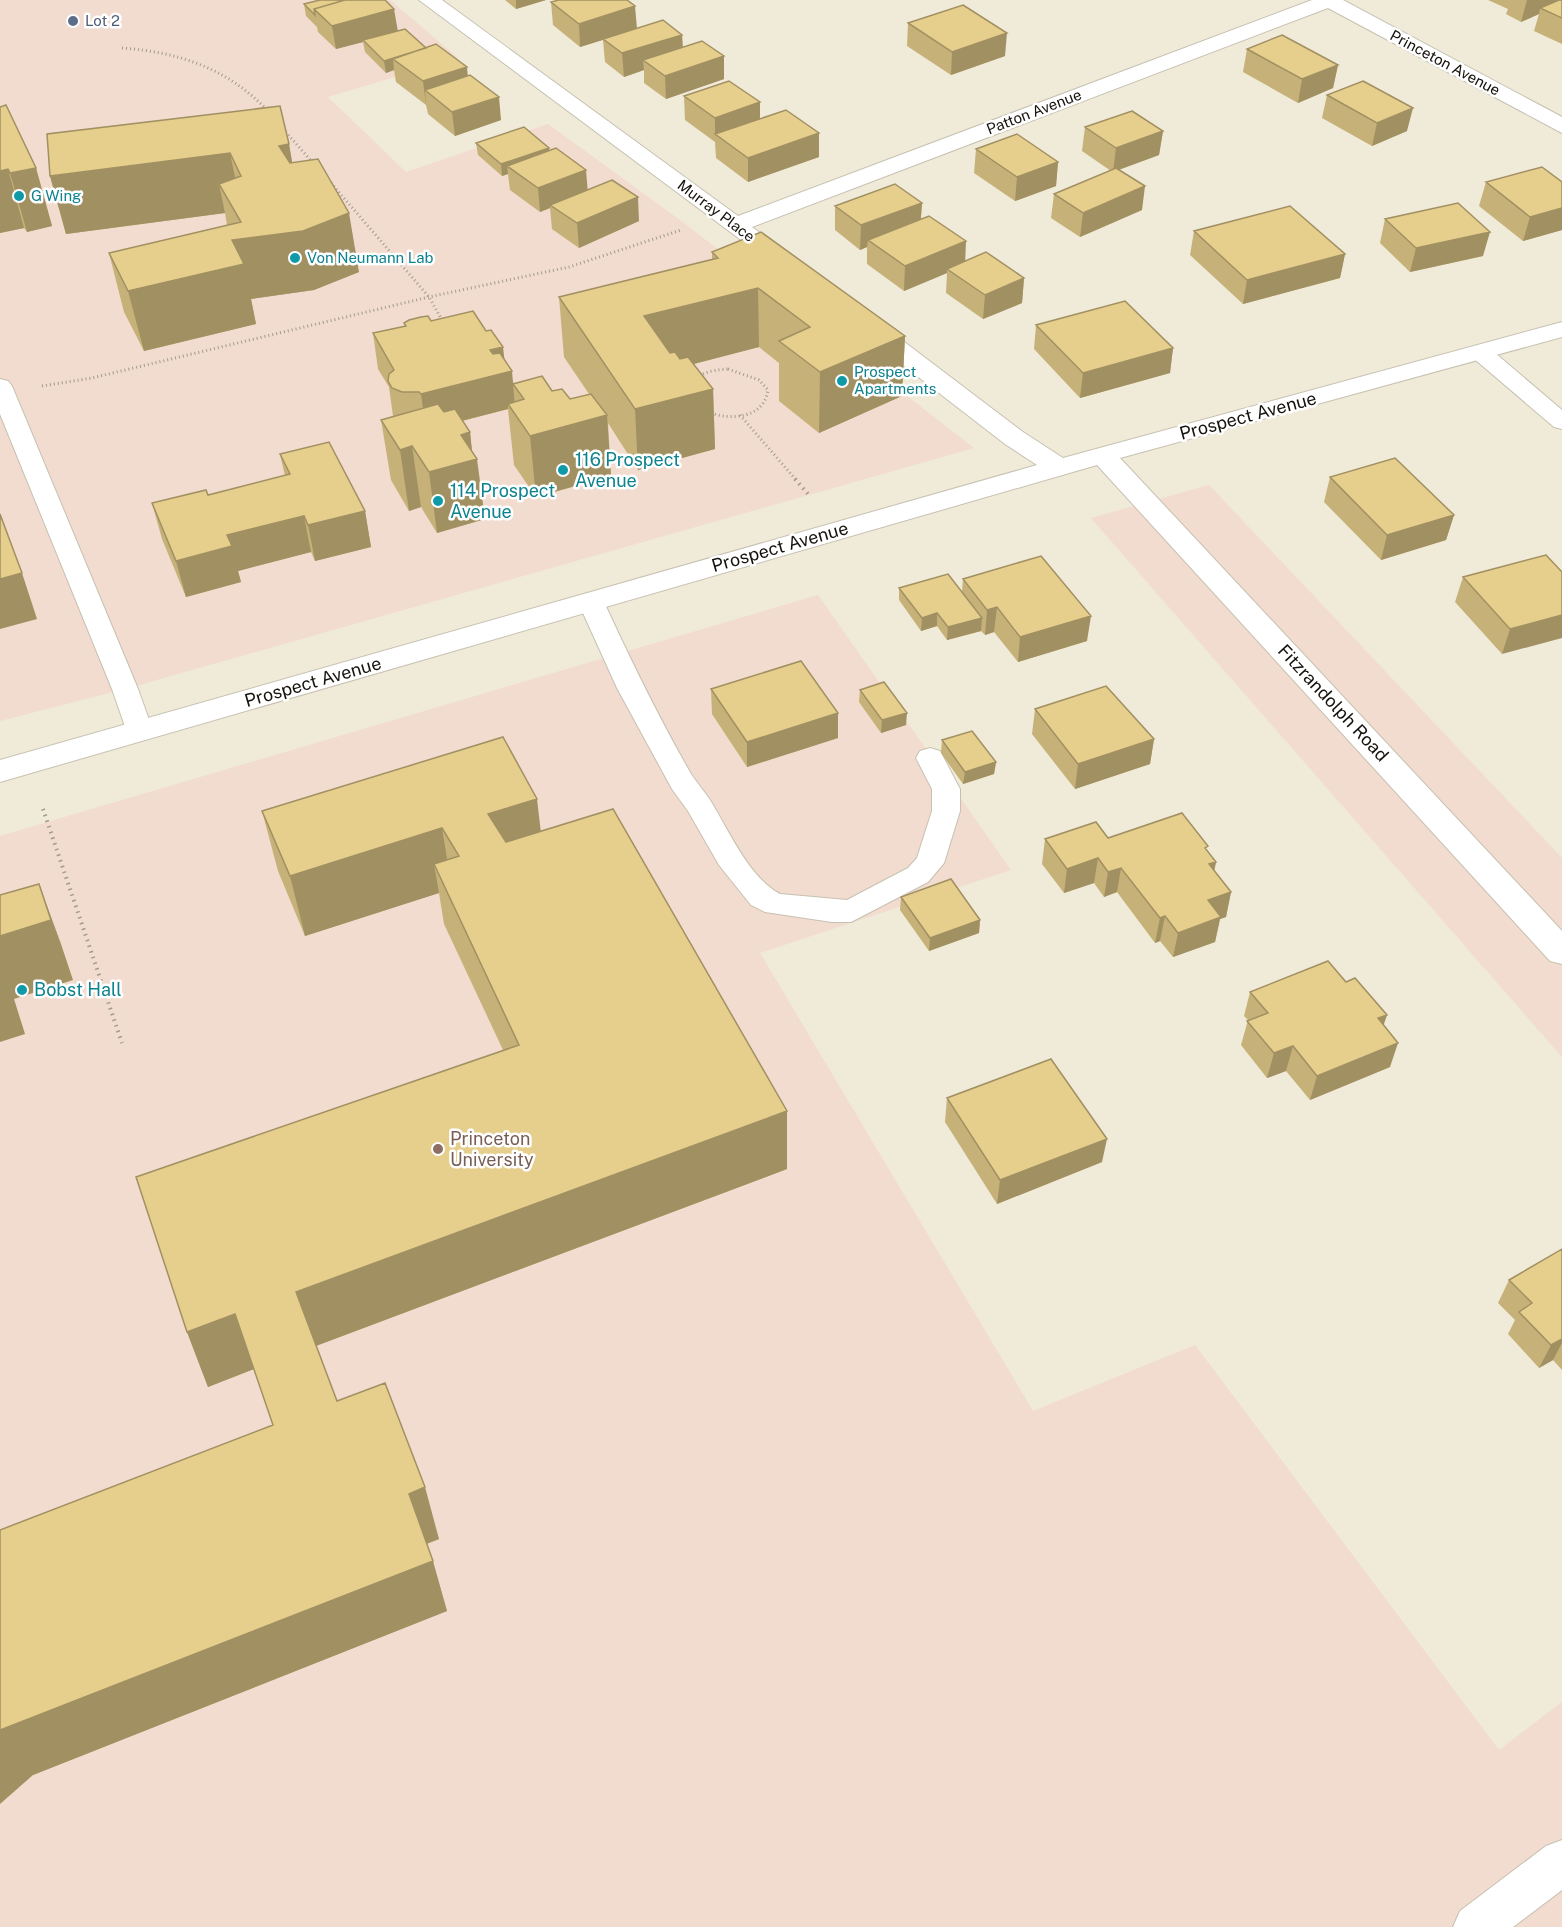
<svg xmlns="http://www.w3.org/2000/svg" width="1562" height="1927" font-family="'Public Sans',sans-serif">
  <style>
    .education { fill: #f2dbcf }
    .lines { fill: none; stroke-linecap: round; stroke-linejoin: round }
    .lane-casing { stroke: #c7c1b1; stroke-width: 2 }
    .street-casing { stroke: #c7c1b1; stroke-width: 2 }
    .path-far1 { stroke: #a19c8f; stroke-width: 3; stroke-dasharray: 1 3; stroke-linecap: butt }
    .path { stroke: #a19c8f; stroke-width: 4; stroke-dasharray: 1.5 4.5; stroke-linecap: butt }
    .lane { fill: #fff; fill-rule: evenodd }
    .street { fill: #fff; fill-rule: evenodd }
    .wall { fill: #c6b178 }
    .shaded-wall { fill: #a19062 }
    .building { fill: #e6ce8c; stroke: #a19062; stroke-width: 1.5 }
    .service-dot { fill: #5c6f8a; stroke: #fff; stroke-width: 2 }
    .culture-dot { fill: #0f9aa8; stroke: #fff; stroke-width: 2 }
    .education-dot { fill: #8d6e63; stroke: #fff; stroke-width: 2 }
    .labels { text-anchor: middle; stroke-width: 5; stroke-linejoin: round; paint-order: stroke }
    .far-service-label { font-size: 15px; fill: #4e5e75; stroke: #fff; text-anchor: start }
    .far-street-label { font-size: 15px; fill: #16130e; stroke: #fff }
    .far-culture-label { font-size: 15px; fill: #0d838f; stroke: #fff; text-anchor: start }
    .street-label { font-size: 18px; fill: #16130e; stroke: #fff }
    .culture-label { font-size: 18px; fill: #0d838f; stroke: #fff; text-anchor: start }
    .education-label { font-size: 18px; fill: #785e54; stroke: #fff; text-anchor: start }
  </style>
  <rect width="100%" height="100%" fill="#f0ead9"/>
  <path class="education" d="M 0,0 L 390,0 L 458,58 L 328,97 L 406,172 L 548,124 L 684,223 L 974,448 L 125,689 L 0,721 Z
    M 1209,485 L 1562,858 L 1562,1057 L 1091,518 Z
    M 818,595 L 1011,870 L 760,953 L 1033,1411 L 1195,1345 L 1499,1750 L 1562,1702 L 1562,1927 L 0,1927 L 0,836 Z"/>
  <g class="lines">
    <g class="lane-casing">
      <path id="lane" d="M 1480,345 L 1488,347 L 1562,410 L 1562,429 L 1554,427 L 1472,357 L 1469,352 L 1472,347 Z
        M 0,379 L 8,381 L 12,386 L 138,689 L 153,731 L 149,738 L 139,740 L 129,738 L 112,689 L 0,414 Z
        M 591,594 L 600,596 L 604,602 C 631,661 659,718 691,774 C 697,783 704,791 710,800 C 728,829 749,878 780,894 L 847,900 L 908,868 L 917,858 L 932,811 L 932,789 L 916,758 L 920,751 L 930,748 L 940,751 L 960,789 L 960,811 L 944,863 L 928,882 L 851,922 L 832,922 L 765,912 L 751,905 L 719,865 L 688,811 L 672,789 L 617,688 L 578,602 L 582,596 Z"/>
    </g>
    <g class="street-casing">
      <path id="street" d="M 419,0 L 442,0 L 738,216 L 1312,0 L 1343,0 L 1562,117 L 1562,133 L 1328,8 L 752,227 L 796,259 L 800,264 L 796,269 L 780,269 Z
        M 869,320 L 878,322 L 1023,432 L 1063,458 L 1562,322 L 1562,337 L 1120,458 L 1562,931 L 1562,964 L 1550,961 L 1097,465 L 0,782 L 0,760 L 1037,465 L 1005,444 L 860,332 L 857,327 L 860,322 Z
        M 1562,1840 L 1562,1890 L 1513,1927 L 1453,1927 L 1460,1911 L 1546,1846 Z"/>
    </g>
    <path class="path-far1" d="M 122,48 C 178,52 227,68 267,110
      M 283,129 L 314,164
      M 331,183 L 429,297 L 442,320
      M 728,369 L 759,380 L 768,390 C 763,428 701,422 686,393 C 692,374 710,370 728,369 Z
      M 42,386 L 92,378 L 429,297 L 569,267 L 681,230
      M 740,415 L 797,481"/>
    <path class="path" d="M 795,479 L 808,494
      M 43,809 L 122,1043"/>
    <use href="#lane" class="lane"/>
    <use href="#street" class="street"/>
  </g>
  <path class="wall" d="M 505,0 L 546,0 L 516,9 Z
    M 1488,0 L 1562,0 L 1562,44 L 1534,31 L 1539,14 L 1521,22 L 1506,14 L 1508,9 Z
    M 551,2 L 637,28 L 682,35 L 683,47 L 724,79 L 666,99 L 644,83 L 644,70 L 624,77 L 605,62 L 603,40 L 580,47 L 553,25 Z
    M 304,4 L 397,31 L 426,48 L 468,76 L 501,120 L 455,136 L 428,114 L 426,105 L 396,82 L 394,70 L 386,73 L 365,52 L 363,42 L 336,49 L 318,32 L 317,27 L 306,16 Z
    M 908,23 L 1005,56 L 951,75 L 907,46 Z
    M 1247,49 L 1338,65 L 1333,88 L 1298,103 L 1243,72 Z
    M 1327,95 L 1407,131 L 1372,146 L 1322,118 Z
    M 684,96 L 760,102 L 760,119 L 819,157 L 748,182 L 716,158 L 715,142 L 685,120 Z
    M 0,107 L 36,168 L 52,226 L 27,232 L 24,228 L 0,233 Z
    M 1085,127 L 1163,131 L 1159,155 L 1118,170 L 1142,210 L 1080,237 L 1051,218 L 1054,194 L 1111,171 L 1082,151 Z
    M 476,143 L 549,148 L 549,150 L 587,189 L 639,221 L 579,248 L 552,229 L 550,208 L 540,212 L 510,190 L 508,174 L 502,176 L 478,155 Z
    M 289,144 L 292,163 L 359,272 L 314,290 L 251,299 L 256,324 L 144,351 L 124,312 L 109,253 L 227,225 L 225,213 L 66,234 L 50,176 Z
    M 976,149 L 1058,162 L 1056,186 L 1015,201 L 974,173 Z
    M 1486,182 L 1562,182 L 1562,230 L 1523,241 L 1479,206 Z
    M 922,203 L 921,219 L 965,261 L 1024,278 L 1022,303 L 983,319 L 946,293 L 947,273 L 904,291 L 867,264 L 867,247 L 860,250 L 835,230 L 835,206 Z
    M 1385,219 L 1483,256 L 1410,272 L 1380,243 Z
    M 1194,231 L 1345,254 L 1340,278 L 1243,304 L 1190,255 Z
    M 712,252 L 905,336 L 902,396 L 819,433 L 779,401 L 779,363 L 759,347 L 694,364 L 713,389 L 715,449 L 638,470 L 608,423 L 611,476 L 536,497 L 514,465 L 508,409 L 462,421 L 470,432 L 472,452 L 485,519 L 437,533 L 421,507 L 409,511 L 391,480 L 381,420 L 393,416 L 389,387 L 378,369 L 373,333 L 405,326 L 404,323 L 431,321 L 504,358 L 514,384 L 552,391 L 570,399 L 589,394 L 564,357 L 559,297 L 712,259 Z
    M 1036,325 L 1173,348 L 1170,373 L 1080,398 L 1034,349 Z
    M 280,454 L 365,511 L 371,547 L 315,561 L 311,552 L 238,571 L 241,582 L 186,597 L 162,539 L 152,503 L 208,495 L 285,476 Z
    M 1330,477 L 1454,515 L 1446,540 L 1381,560 L 1324,502 Z
    M 1546,555 L 1502,654 L 1455,602 L 1463,577 Z
    M 963,579 L 1087,641 L 1018,662 L 994,632 L 985,635 L 981,631 L 947,640 L 937,626 L 921,631 L 899,600 L 899,588 L 962,591 Z
    M 711,689 L 838,738 L 747,767 L 712,714 Z
    M 860,690 L 906,725 L 881,733 L 859,702 Z
    M 1035,709 L 1154,739 L 1150,764 L 1075,789 L 1032,734 Z
    M 942,740 L 996,762 L 994,774 L 963,784 L 941,753 Z
    M 262,811 L 541,831 L 787,1111 L 787,1169 L 316,1346 L 337,1401 L 439,1539 L 427,1544 L 447,1611 L 33,1775 L 273,1425 L 254,1369 L 208,1387 L 187,1332 L 503,1050 L 444,924 L 439,893 L 305,936 L 278,871 Z
    M 1108,838 L 1207,851 L 1216,862 L 1214,871 L 1231,892 L 1226,917 L 1220,919 L 1215,942 L 1173,957 L 1160,941 L 1155,943 L 1117,892 L 1104,897 L 1094,883 L 1064,893 L 1042,864 L 1045,839 Z
    M 901,897 L 980,920 L 979,933 L 929,951 L 900,910 Z
    M 1346,982 L 1387,1015 L 1383,1024 L 1390,1067 L 1310,1100 L 1286,1071 L 1267,1078 L 1241,1045 L 1248,1020 L 1244,1016 L 1250,992 Z
    M 947,1098 L 1102,1162 L 997,1204 L 945,1122 Z
    M 1562,1249 L 1562,1370 L 1553,1360 L 1539,1368 L 1508,1334 L 1515,1320 L 1498,1303 L 1509,1280 Z"/>
  <path class="shaded-wall" d="M 516,0 L 546,0 L 516,9 Z
    M 1527,0 L 1562,0 L 1540,8 L 1539,14 L 1521,22 Z
    M 635,6 L 637,29 L 580,47 L 579,24 Z
    M 394,9 L 398,32 L 363,40 L 363,42 L 336,49 L 332,26 Z
    M 1007,33 L 1005,56 L 951,75 L 952,52 Z
    M 682,35 L 683,58 L 643,60 L 644,70 L 624,77 L 622,53 Z
    M 427,49 L 393,59 L 394,70 L 386,73 L 384,61 Z
    M 724,56 L 724,79 L 666,99 L 665,76 Z
    M 1338,65 L 1333,88 L 1298,103 L 1302,79 Z
    M 467,67 L 469,90 L 425,90 L 426,105 L 423,81 Z
    M 499,97 L 501,120 L 455,136 L 452,112 Z
    M 760,102 L 760,126 L 715,134 L 715,118 Z
    M 1413,108 L 1407,131 L 1372,146 L 1377,123 Z
    M 1163,131 L 1159,155 L 1113,172 L 1116,148 Z
    M 819,133 L 819,157 L 748,182 L 748,158 Z
    M 289,144 L 299,202 L 279,146 Z
    M 549,148 L 550,160 L 507,166 L 508,174 L 502,176 L 501,164 Z
    M 230,153 L 242,211 L 219,184 L 225,213 L 66,234 L 50,176 Z
    M 1058,162 L 1056,186 L 1015,201 L 1017,177 Z
    M 36,168 L 52,226 L 27,232 L 10,173 Z
    M 8,169 L 24,228 L 0,233 L 0,171 Z
    M 586,170 L 588,194 L 550,205 L 550,208 L 540,212 L 538,188 Z
    M 1145,186 L 1142,210 L 1080,237 L 1083,213 Z
    M 638,197 L 639,221 L 579,248 L 577,223 Z
    M 922,203 L 920,227 L 868,240 L 867,247 L 860,250 L 861,225 Z
    M 1562,208 L 1562,230 L 1523,241 L 1530,217 Z
    M 349,213 L 359,272 L 314,290 L 251,299 L 256,324 L 144,351 L 128,291 L 232,240 Z
    M 1490,232 L 1483,256 L 1410,272 L 1416,248 Z
    M 966,241 L 965,266 L 947,269 L 947,273 L 904,291 L 905,266 Z
    M 1345,254 L 1340,278 L 1243,304 L 1247,280 Z
    M 1024,278 L 1022,303 L 983,319 L 985,295 Z
    M 758,288 L 759,347 L 647,376 L 644,316 Z
    M 905,336 L 902,396 L 819,433 L 820,372 Z
    M 503,347 L 506,373 L 512,371 L 515,407 L 508,404 L 508,409 L 426,430 L 421,394 L 490,350 Z
    M 1173,348 L 1170,373 L 1080,398 L 1083,373 Z
    M 713,389 L 715,449 L 638,470 L 635,409 Z
    M 607,415 L 611,476 L 536,497 L 530,436 Z
    M 470,432 L 473,460 L 477,459 L 485,519 L 437,533 L 429,472 L 461,435 Z
    M 412,446 L 421,507 L 409,511 L 400,450 Z
    M 365,511 L 371,547 L 315,561 L 308,525 Z
    M 1454,515 L 1446,540 L 1381,560 L 1387,535 Z
    M 304,516 L 311,552 L 238,571 L 241,582 L 186,597 L 176,561 L 227,535 Z
    M 22,573 L 37,619 L 0,629 L 0,579 Z
    M 997,607 L 994,632 L 985,635 L 987,610 Z
    M 937,613 L 937,626 L 921,631 L 922,618 Z
    M 1562,615 L 1562,638 L 1502,654 L 1510,629 Z
    M 1091,616 L 1087,641 L 1018,662 L 1020,637 Z
    M 982,618 L 981,631 L 947,640 L 948,627 Z
    M 838,713 L 838,738 L 747,767 L 747,742 Z
    M 907,713 L 906,725 L 881,733 L 882,720 Z
    M 1154,739 L 1150,764 L 1075,789 L 1078,764 Z
    M 996,762 L 994,774 L 963,784 L 965,772 Z
    M 537,799 L 544,859 L 497,874 L 488,814 Z
    M 442,828 L 452,889 L 434,864 L 439,893 L 305,936 L 290,876 Z
    M 1098,858 L 1094,883 L 1064,893 L 1067,869 Z
    M 1216,862 L 1211,887 L 1209,864 Z
    M 1121,868 L 1117,892 L 1104,897 L 1108,872 Z
    M 39,884 L 61,944 L 73,980 L 14,999 L 25,1034 L 0,1042 L 0,936 Z
    M 1231,892 L 1226,917 L 1220,919 L 1215,942 L 1173,957 L 1178,933 L 1208,900 Z
    M 1165,916 L 1160,941 L 1155,943 L 1160,918 Z
    M 980,920 L 979,933 L 929,951 L 930,938 Z
    M 1387,1015 L 1379,1039 L 1378,1018 Z
    M 1398,1043 L 1390,1067 L 1310,1100 L 1317,1076 Z
    M 1293,1046 L 1286,1071 L 1267,1078 L 1274,1053 Z
    M 787,1111 L 787,1169 L 313,1347 L 296,1292 Z
    M 1107,1139 L 1102,1162 L 997,1204 L 1000,1180 Z
    M 235,1314 L 254,1369 L 208,1387 L 187,1332 Z
    M 1562,1339 L 1562,1343 L 1553,1360 L 1539,1368 L 1551,1345 Z
    M 425,1487 L 439,1539 L 423,1545 L 409,1494 Z
    M 433,1561 L 447,1611 L 33,1775 L 0,1804 L 0,1730 L 2,1729 Z"/>
  <path class="building" d="M 320,0 L 345,0 L 314,9 L 315,15 L 304,4 Z
    M 345,0 L 385,0 L 394,9 L 332,26 L 314,9 Z
    M 559,0 L 627,0 L 635,6 L 579,24 L 551,2 Z
    M 1559,0 L 1562,0 L 1562,18 L 1540,8 Z
    M 963,5 L 1007,33 L 952,52 L 908,23 Z
    M 663,20 L 682,35 L 622,53 L 603,39 Z
    M 405,29 L 426,48 L 384,61 L 363,40 Z
    M 1282,35 L 1338,65 L 1302,79 L 1247,49 Z
    M 702,41 L 724,56 L 665,76 L 643,60 Z
    M 436,44 L 467,67 L 423,81 L 393,59 Z
    M 470,75 L 499,97 L 452,112 L 425,90 Z
    M 729,81 L 760,102 L 715,118 L 684,96 Z
    M 1363,81 L 1413,108 L 1377,123 L 1327,95 Z
    M 6,105 L 36,168 L 10,173 L 8,169 L 0,171 L 0,107 Z
    M 280,106 L 289,144 L 279,146 L 290,163 L 318,159 L 349,213 L 303,231 L 232,240 L 244,264 L 128,291 L 109,253 L 241,222 L 219,184 L 241,176 L 230,153 L 50,176 L 47,134 Z
    M 786,110 L 819,133 L 748,158 L 715,134 Z
    M 1132,111 L 1163,131 L 1116,148 L 1085,127 Z
    M 524,127 L 549,148 L 501,164 L 476,143 Z
    M 1017,134 L 1058,162 L 1017,177 L 976,149 Z
    M 556,148 L 586,170 L 538,188 L 507,166 Z
    M 1542,167 L 1562,182 L 1562,208 L 1530,217 L 1486,182 Z
    M 1116,168 L 1145,186 L 1083,213 L 1054,194 Z
    M 612,180 L 638,197 L 577,223 L 550,205 Z
    M 895,184 L 922,203 L 861,225 L 835,206 Z
    M 1458,203 L 1490,232 L 1416,248 L 1385,219 Z
    M 1290,206 L 1345,254 L 1247,280 L 1194,231 Z
    M 929,216 L 966,241 L 905,266 L 868,240 Z
    M 761,232 L 905,336 L 820,372 L 779,341 L 810,327 L 758,288 L 644,316 L 670,353 L 675,352 L 680,359 L 688,357 L 713,389 L 635,409 L 559,297 L 718,258 L 712,252 Z
    M 986,252 L 1024,278 L 985,295 L 947,269 Z
    M 1125,301 L 1173,348 L 1083,373 L 1036,325 Z
    M 473,311 L 486,331 L 491,330 L 503,347 L 490,350 L 493,354 L 500,353 L 512,371 L 421,394 L 419,392 L 402,392 L 392,388 L 388,381 L 389,374 L 394,370 L 373,333 L 406,326 L 404,323 L 409,320 L 421,317 L 428,316 L 431,321 Z
    M 542,376 L 552,391 L 562,389 L 570,399 L 591,394 L 607,415 L 530,436 L 508,404 L 524,399 L 513,384 Z
    M 438,404 L 444,412 L 455,409 L 470,432 L 461,435 L 477,459 L 429,472 L 412,446 L 400,450 L 381,420 Z
    M 329,442 L 365,511 L 308,525 L 304,516 L 227,535 L 232,546 L 176,561 L 152,503 L 206,490 L 208,495 L 290,474 L 280,454 Z
    M 1395,458 L 1454,515 L 1387,535 L 1330,477 Z
    M 0,514 L 22,573 L 0,579 Z
    M 1546,555 L 1562,572 L 1562,615 L 1510,629 L 1463,577 Z
    M 1041,556 L 1091,616 L 1020,637 L 997,607 L 987,610 L 963,579 Z
    M 948,574 L 982,618 L 948,627 L 937,613 L 922,618 L 899,588 Z
    M 801,661 L 838,713 L 747,742 L 711,689 Z
    M 884,682 L 907,713 L 882,720 L 860,690 Z
    M 1106,686 L 1154,739 L 1078,764 L 1035,709 Z
    M 972,731 L 996,762 L 965,772 L 942,740 Z
    M 503,737 L 537,799 L 488,814 L 506,842 L 613,809 L 787,1111 L 296,1292 L 337,1401 L 385,1383 L 425,1487 L 409,1494 L 433,1561 L 0,1730 L 0,1530 L 273,1425 L 235,1314 L 187,1332 L 136,1177 L 519,1045 L 434,864 L 459,856 L 442,828 L 290,876 L 262,811 Z
    M 1182,813 L 1208,846 L 1205,848 L 1216,862 L 1209,864 L 1231,892 L 1208,900 L 1221,917 L 1178,933 L 1165,916 L 1160,918 L 1121,868 L 1108,872 L 1098,858 L 1067,869 L 1045,839 L 1096,822 L 1108,838 Z
    M 951,879 L 980,920 L 930,938 L 901,897 Z
    M 39,884 L 51,920 L 0,936 L 0,895 Z
    M 1328,961 L 1346,982 L 1355,978 L 1387,1015 L 1378,1018 L 1398,1043 L 1317,1076 L 1293,1046 L 1274,1053 L 1247,1021 L 1268,1013 L 1250,992 Z
    M 1051,1059 L 1107,1139 L 1000,1180 L 947,1098 Z
    M 1562,1249 L 1562,1339 L 1551,1345 L 1519,1312 L 1532,1303 L 1509,1280 Z"/>
  <circle class="service-dot" cx="73" cy="21" r="6"/>
  <g class="culture-dot">
    <circle cx="19" cy="196" r="6"/>
    <circle cx="295" cy="258" r="6"/>
    <circle cx="842" cy="381" r="6"/>
    <circle cx="563" cy="470" r="6"/>
    <circle cx="438" cy="501" r="6"/>
    <circle cx="22" cy="990" r="6"/>
  </g>
  <circle class="education-dot" cx="438" cy="1149" r="6"/>
  <g class="labels">
    <g class="far-service-label">
      <text x="85" y="26">Lot 2</text>
    </g>
    <g class="far-street-label">
      <text transform="translate(1445 63) rotate(28)" y="5">Princeton Avenue</text>
      <text transform="translate(1034 112) rotate(-21)" y="5">Patton Avenue</text>
      <text transform="translate(716 211) rotate(37)" y="5">Murray Place</text>
    </g>
    <g class="far-culture-label">
      <text x="31" y="201">G Wing</text>
      <text x="307" y="263">Von Neumann Lab</text>
      <text x="854" y="377">Prospect<tspan x="854" dy="17">Apartments</tspan></text>
    </g>
    <g class="street-label">
      <text transform="translate(1248 416) rotate(-15)" y="6">Prospect Avenue</text>
      <text transform="translate(780 547) rotate(-16)" y="6">Prospect Avenue</text>
      <text transform="translate(313 682) rotate(-16)" y="6">Prospect Avenue</text>
      <text transform="translate(1333 703) rotate(47)" y="6">Fitzrandolph Road</text>
    </g>
    <g class="culture-label">
      <text x="575" y="466">116 Prospect<tspan x="575" dy="21">Avenue</tspan></text>
      <text x="450" y="497">114 Prospect<tspan x="450" dy="21">Avenue</tspan></text>
      <text x="34" y="996">Bobst Hall</text>
    </g>
    <g class="education-label">
      <text x="450" y="1145">Princeton<tspan x="450" dy="21">University</tspan></text>
    </g>
  </g>
</svg>
